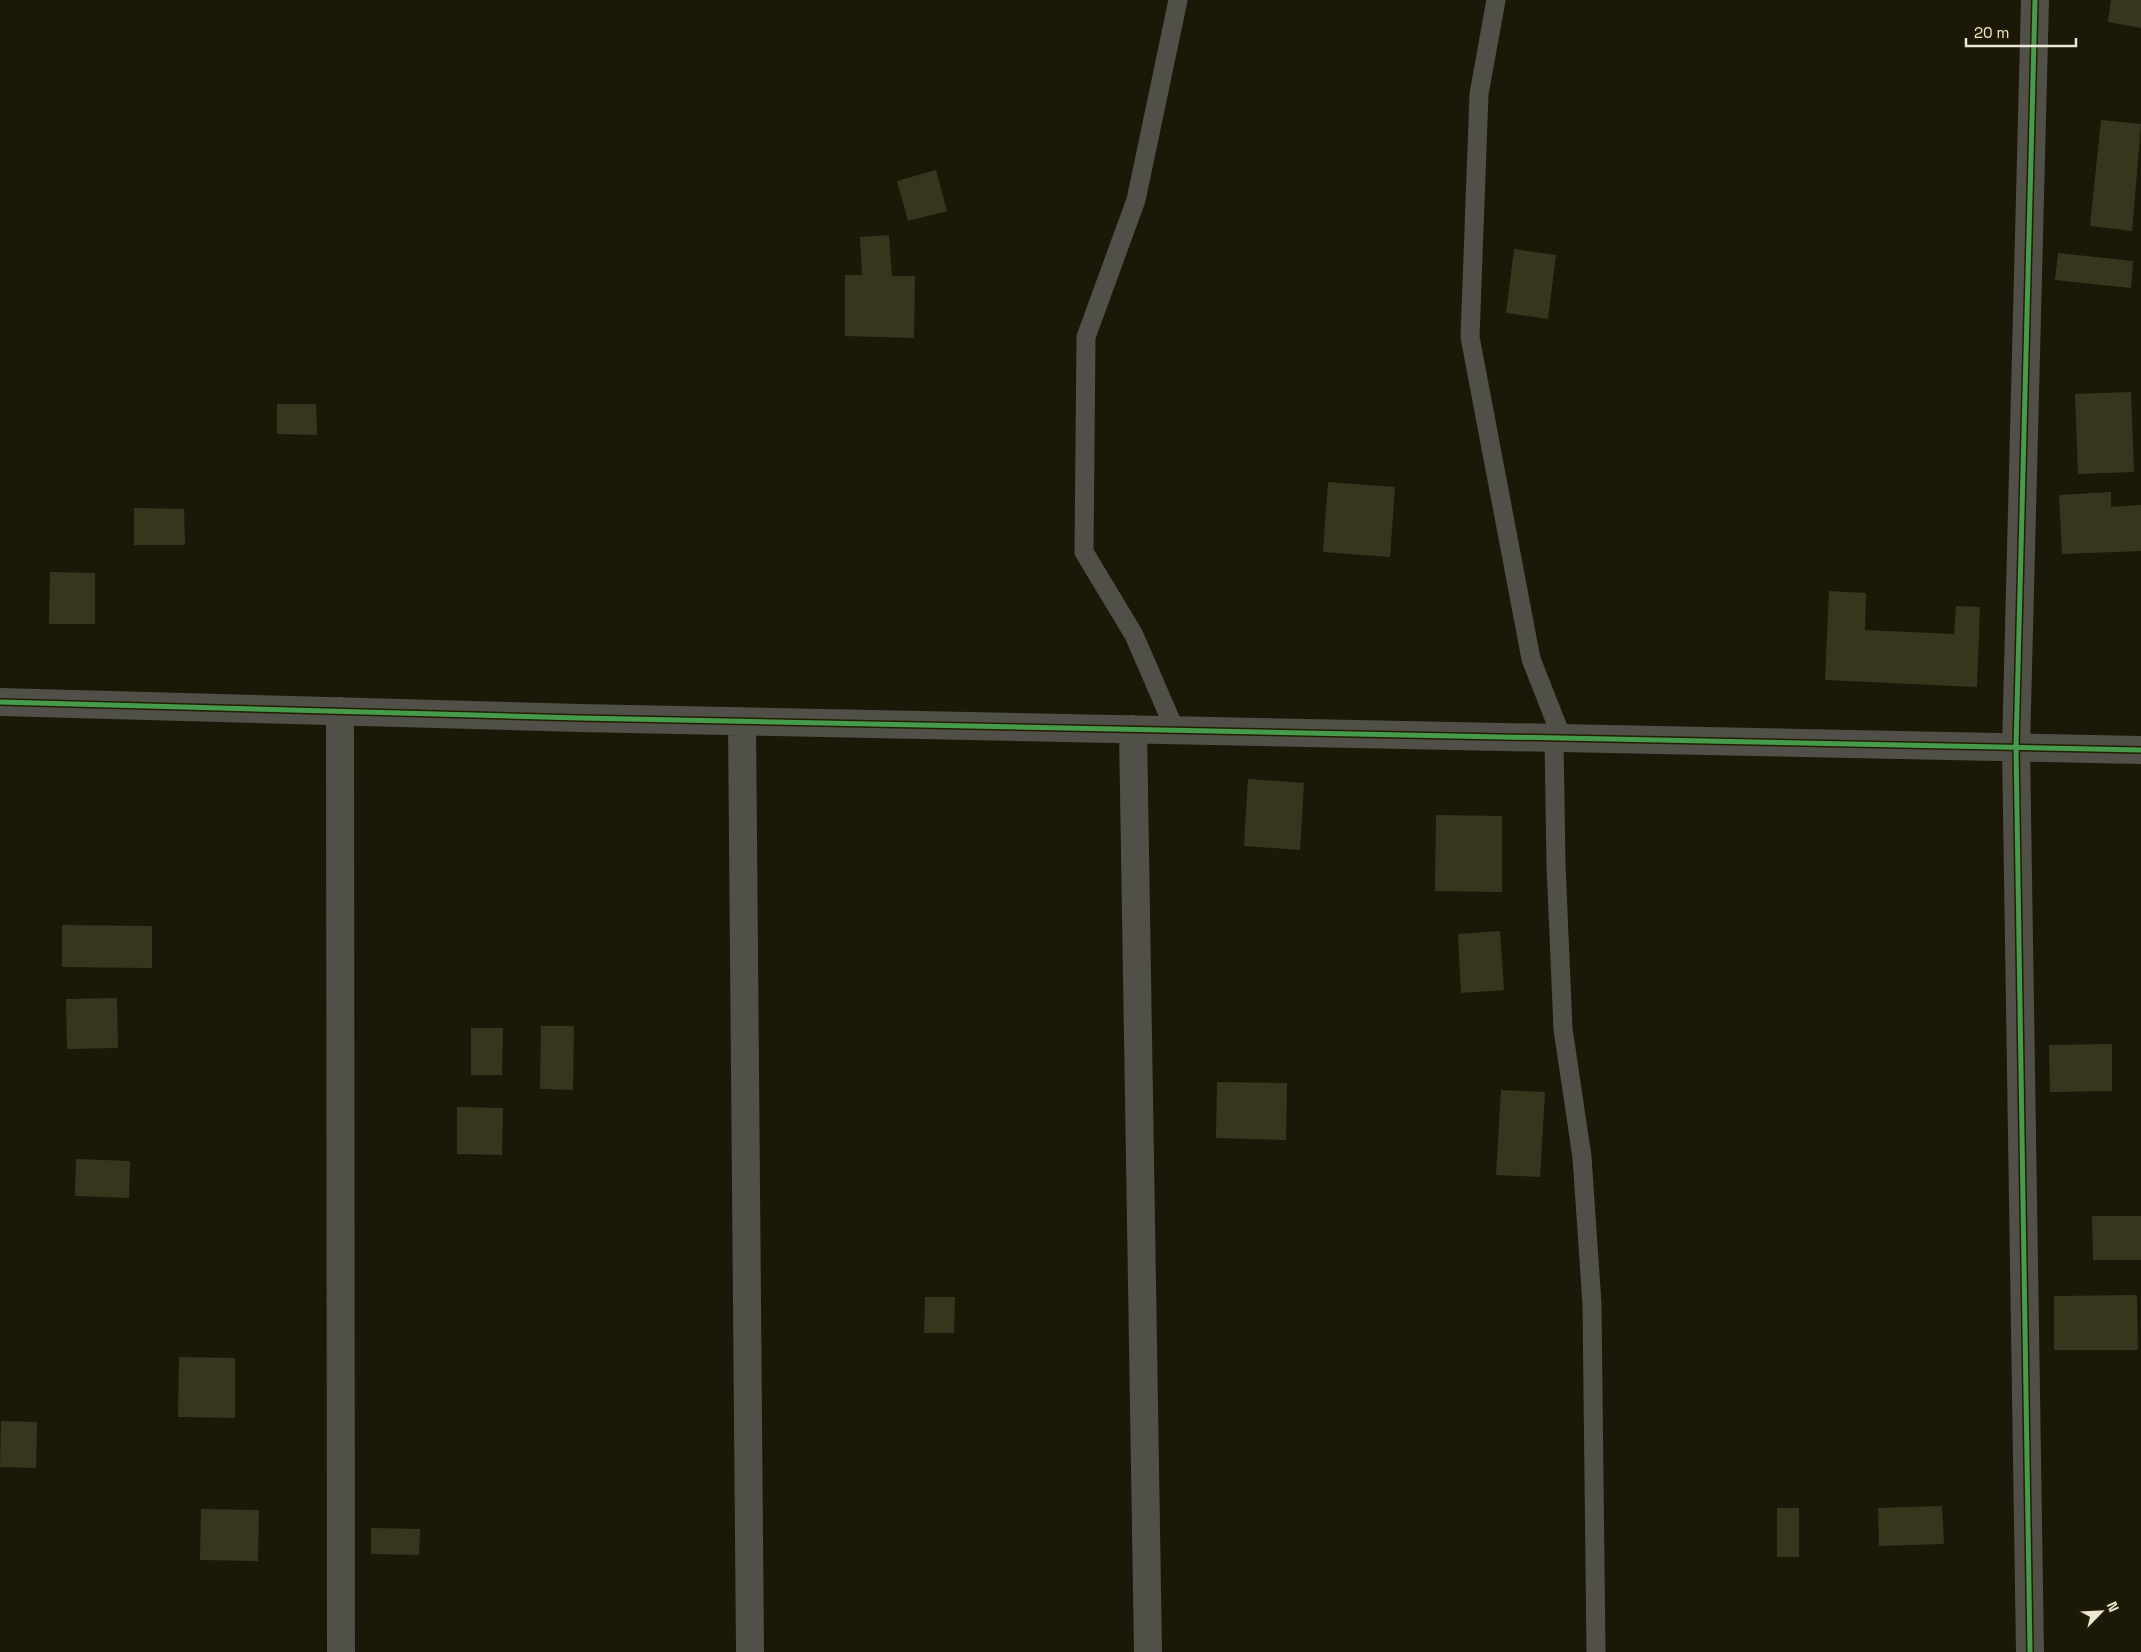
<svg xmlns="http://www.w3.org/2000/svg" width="2141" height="1652" font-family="'Space Grotesk',sans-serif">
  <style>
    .building { fill: #38351f }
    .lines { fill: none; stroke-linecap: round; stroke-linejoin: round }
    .lane { stroke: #515048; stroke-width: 19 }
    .street { stroke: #515048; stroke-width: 28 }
    .cycleway-casing { stroke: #231e00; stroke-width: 8 }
    .cycleway { stroke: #469c4c; stroke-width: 5 }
  </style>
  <rect width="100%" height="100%" fill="#1b1808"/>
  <path class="building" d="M 2111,0 L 2141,0 L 2141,28 L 2108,22 Z
    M 2101,120 L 2141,124 L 2132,231 L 2090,226 Z
    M 936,170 L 947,211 L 908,221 L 897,181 Z
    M 889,235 L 892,276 L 915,276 L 914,338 L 845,336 L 845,275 L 862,275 L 860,237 Z
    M 1514,249 L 1556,255 L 1548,319 L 1506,313 Z
    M 2058,253 L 2133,261 L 2131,288 L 2055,280 Z
    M 2131,392 L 2134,472 L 2078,474 L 2075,394 Z
    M 277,404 L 316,404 L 317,435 L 277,434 Z
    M 1328,482 L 1395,487 L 1390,557 L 1323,552 Z
    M 2111,492 L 2111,507 L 2141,505 L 2141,551 L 2062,554 L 2059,495 Z
    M 134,508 L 184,509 L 185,545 L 134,545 Z
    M 50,572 L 95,573 L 95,624 L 49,624 Z
    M 1829,591 L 1866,593 L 1865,630 L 1954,634 L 1956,606 L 1980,607 L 1977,687 L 1825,680 Z
    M 1248,779 L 1304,783 L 1300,850 L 1244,846 Z
    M 1436,815 L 1502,816 L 1502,892 L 1435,891 Z
    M 62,925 L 152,926 L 152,968 L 62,967 Z
    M 1500,931 L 1504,990 L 1461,993 L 1458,934 Z
    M 117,998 L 118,1048 L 67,1049 L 66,999 Z
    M 541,1026 L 574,1026 L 573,1090 L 540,1089 Z
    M 471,1028 L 503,1028 L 502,1075 L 471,1075 Z
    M 2112,1044 L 2112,1091 L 2050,1092 L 2049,1045 Z
    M 1217,1082 L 1287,1083 L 1286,1140 L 1216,1138 Z
    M 1501,1090 L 1545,1092 L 1540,1177 L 1496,1175 Z
    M 457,1107 L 503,1108 L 502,1155 L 457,1154 Z
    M 76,1159 L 130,1161 L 129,1198 L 75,1196 Z
    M 2092,1216 L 2141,1216 L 2141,1260 L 2093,1260 Z
    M 2137,1295 L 2138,1350 L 2054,1350 L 2054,1296 Z
    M 925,1297 L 955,1297 L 954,1333 L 924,1333 Z
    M 179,1357 L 235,1358 L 235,1418 L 178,1417 Z
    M 1,1421 L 37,1422 L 36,1468 L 0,1467 Z
    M 1942,1506 L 1944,1544 L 1879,1546 L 1878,1508 Z
    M 1777,1508 L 1799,1508 L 1799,1557 L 1777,1557 Z
    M 201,1509 L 259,1510 L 258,1561 L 200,1560 Z
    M 371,1528 L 420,1529 L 419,1555 L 371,1554 Z"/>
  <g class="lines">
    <path class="lane" d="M 1496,0 L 1479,94 L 1470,337 L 1531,659 L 1562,738
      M 1175,730 L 1134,635 L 1084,552 L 1086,337 L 1136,200 L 1178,0
      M 1554,738 L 1556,865 L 1563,1029 L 1582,1157 L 1592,1304 L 1596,1652"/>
    <path class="street" d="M 0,702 L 579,718 L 2141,750
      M 340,711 L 341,1652
      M 742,721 L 750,1652
      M 1133,729 L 1148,1652
      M 2030,1652 L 2016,747 L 2035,0"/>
    <g class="cycleway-casing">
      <path id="cycleway" d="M 0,702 L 579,718 L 2141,750
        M 2030,1652 L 2016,747 L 2035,0"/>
    </g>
    <use href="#cycleway" class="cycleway"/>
  </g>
  <g transform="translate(2101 1612) rotate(66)" stroke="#231e00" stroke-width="4" paint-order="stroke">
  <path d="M0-4L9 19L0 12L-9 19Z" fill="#eae8d5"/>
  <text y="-8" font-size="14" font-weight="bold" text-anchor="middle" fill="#eae8d5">N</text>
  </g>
  <path d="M1966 38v8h110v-8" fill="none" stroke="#eae8d5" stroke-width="2.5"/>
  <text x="1974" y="38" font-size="15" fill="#eae8d5" stroke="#231e00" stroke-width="4" paint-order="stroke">20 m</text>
</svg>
